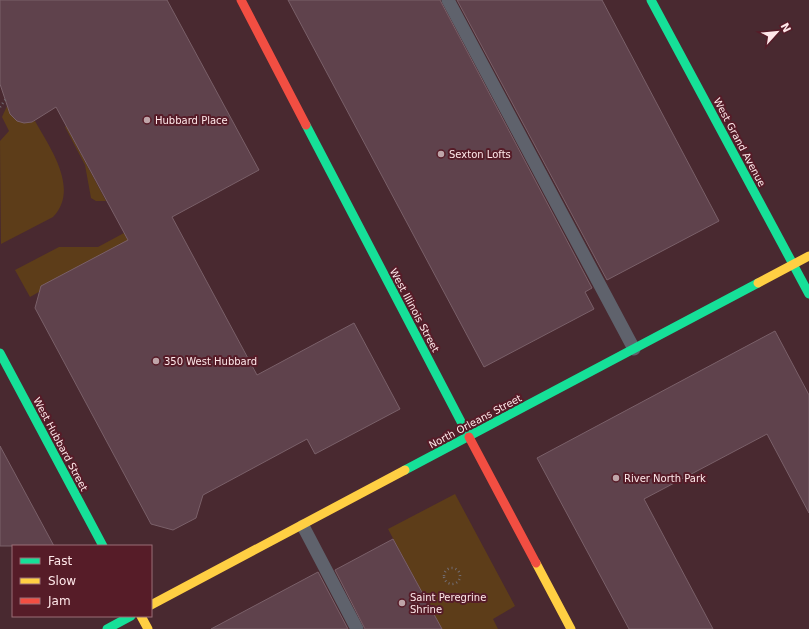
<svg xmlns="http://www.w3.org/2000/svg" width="809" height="629" font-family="'DejaVu Sans',sans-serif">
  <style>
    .green { fill: #5d3d19 }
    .building { fill: #5f424c; stroke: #7a6069 }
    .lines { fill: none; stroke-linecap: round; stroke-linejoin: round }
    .path { stroke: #736e75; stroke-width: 2.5; stroke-dasharray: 1 3; stroke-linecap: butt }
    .lane { stroke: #5f626c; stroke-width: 13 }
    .fast { stroke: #16e098; stroke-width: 9 }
    .slow { stroke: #ffcf43; stroke-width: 9 }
    .jam { stroke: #f24e42; stroke-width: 9 }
    .poi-dot { fill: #bfa5a9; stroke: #561c28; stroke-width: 1.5 }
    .labels { text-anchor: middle; stroke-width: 4; stroke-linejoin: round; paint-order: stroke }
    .poi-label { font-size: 10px; fill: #ffe8ea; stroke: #561c28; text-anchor: start }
    .street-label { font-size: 10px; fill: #ffe8ea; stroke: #561c28 }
  </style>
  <rect width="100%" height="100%" fill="#492930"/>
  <path class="green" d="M 7,106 C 12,119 21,126 35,121 C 50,148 80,189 53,217 L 1,244 L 0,141 L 9,131 L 2,117 Z
    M 66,126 L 106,201 L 96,201 L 91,198 L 85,165 L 65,127 Z
    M 124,233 L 128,241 L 30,297 L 15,270 L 59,247 L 98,247 Z
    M 455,494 L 515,606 L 493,619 L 498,629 L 442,629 L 388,529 Z"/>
  <path class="building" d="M 0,0 L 167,0 L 259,170 L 172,217 L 257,375 L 354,323 L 400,409 L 315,454 L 307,439 L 203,495 L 196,518 L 173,530 L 151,524 L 35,308 L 41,286 L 128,240 L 56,107 L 32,122 L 24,123 L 17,121 L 10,114 L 0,84 Z
    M 288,0 L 440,0 L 592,288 L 585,292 L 594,309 L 484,367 Z
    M 457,0 L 602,0 L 719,221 L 607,280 Z
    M 775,331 L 809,395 L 809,513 L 767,434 L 644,499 L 713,629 L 629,629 L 537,458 Z
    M 0,446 L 54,546 L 0,546 Z
    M 393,539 L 442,629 L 365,629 L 335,570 Z
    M 318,572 L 348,629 L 211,629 Z"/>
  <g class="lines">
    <path class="path" d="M 0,107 L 6,99
      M444 576a8 8 0 1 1 16 0a8 8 0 1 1-16 0Z"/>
    <path class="lane" d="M 448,0 L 634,349
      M 303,526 L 357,629"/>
    <path class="fast" d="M 651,0 L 809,294
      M 306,125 L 469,437
      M 0,353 L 103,546
      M 405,470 L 758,283
      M 107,629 L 131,616"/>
    <path class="slow" d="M 758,283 L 809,256
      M 536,563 L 571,629
      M 151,605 L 405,470
      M 141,616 L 148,629"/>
    <path class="jam" d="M 241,0 L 306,125
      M 469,437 L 536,563"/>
  </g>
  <g class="poi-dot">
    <circle cx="147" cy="120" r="4"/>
    <circle cx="441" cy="154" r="4"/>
    <circle cx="156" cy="361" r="4"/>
    <circle cx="616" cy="478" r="4"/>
    <circle cx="402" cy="603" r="4"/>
  </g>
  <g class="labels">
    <g class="poi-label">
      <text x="155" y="124">Hubbard Place</text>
      <text x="449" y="158">Sexton Lofts</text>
      <text x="164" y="365">350 West Hubbard</text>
      <text x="624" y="482">River North Park</text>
      <text x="410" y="601">Saint Peregrine<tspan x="410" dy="12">Shrine</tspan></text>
    </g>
    <g class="street-label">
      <text transform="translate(740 142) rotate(62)" y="4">West Grand Avenue</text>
      <text transform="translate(415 310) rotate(62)" y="4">West Illinois Street</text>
      <text transform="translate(475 421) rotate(-28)" y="4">North Orleans Street</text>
      <text transform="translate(61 444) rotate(62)" y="4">West Hubbard Street</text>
    </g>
  </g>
  <rect x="12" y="545" width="140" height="72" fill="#561c28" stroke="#9a6e76"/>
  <rect x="20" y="558" width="20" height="6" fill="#16e098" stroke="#9a6e76"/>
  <text x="48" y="565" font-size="12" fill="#ffe8ea">Fast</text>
  <rect x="20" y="578" width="20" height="6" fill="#ffcf43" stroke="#9a6e76"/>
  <text x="48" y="585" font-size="12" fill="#ffe8ea">Slow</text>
  <rect x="20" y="598" width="20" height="6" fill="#f24e42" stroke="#9a6e76"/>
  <text x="48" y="605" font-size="12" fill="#ffe8ea">Jam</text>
  <g transform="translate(777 32) rotate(63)" stroke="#561c28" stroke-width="3" paint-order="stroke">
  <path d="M0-3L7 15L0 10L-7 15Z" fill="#ffe8ea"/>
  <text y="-6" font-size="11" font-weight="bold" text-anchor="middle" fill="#ffe8ea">N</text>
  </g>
</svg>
